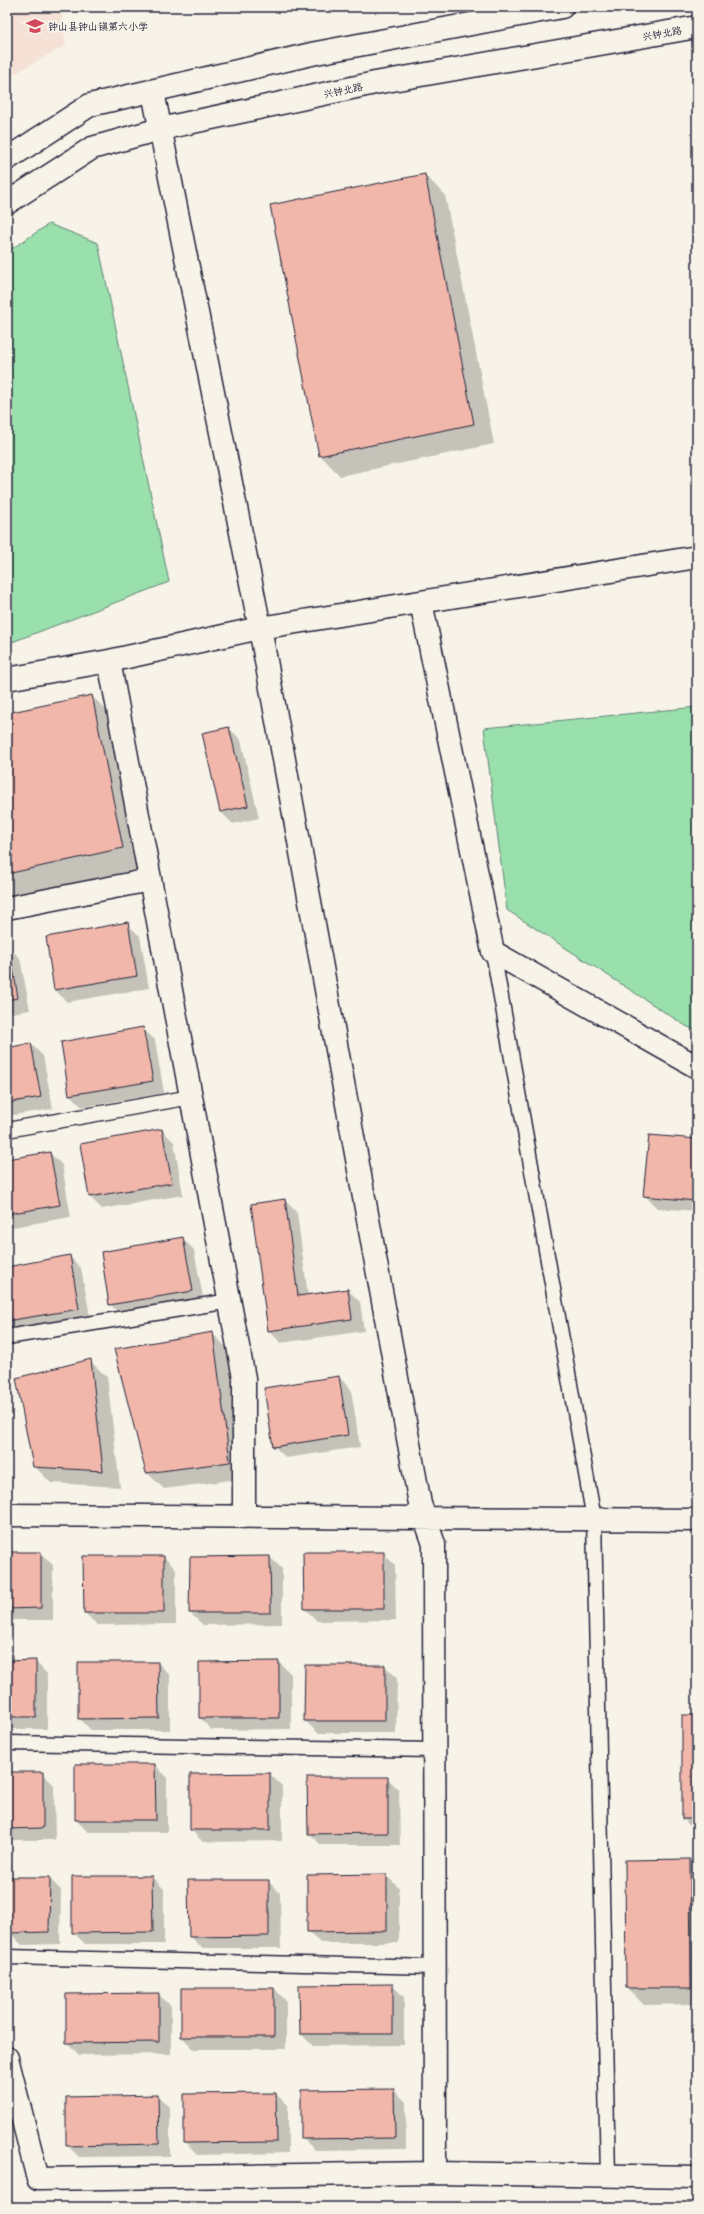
<svg xmlns="http://www.w3.org/2000/svg" width="704" height="2214" font-family="'Balsamiq Sans','LXGW WenKai TC',sans-serif">
  <style>
    .built { fill: #f5e1d5 }
    .green { fill: #9ae0ad; stroke: #5e8174 }
    .shadow { fill: #0003 }
    .building { fill: #f1b7aa; stroke: #22223b }
    .lines { fill: none; stroke-linecap: round; stroke-linejoin: round }
    .service-casing { stroke: #22223b; stroke-width: 17 }
    .minor-casing { stroke: #22223b; stroke-width: 25 }
    .secondary-casing { stroke: #22223b; stroke-width: 25 }
    .service { stroke: #f7f3e8; stroke-width: 14 }
    .minor { stroke: #f7f3e8; stroke-width: 22 }
    .secondary { stroke: #f7f3e8; stroke-width: 22 }
    .labels { text-anchor: middle; stroke-width: 4; stroke-linejoin: round; paint-order: stroke }
    .poi-label { font-size: 10px; fill: #22223b; stroke: #f7f3e8; text-anchor: start }
    .street-label { font-size: 10px; fill: #22223b; stroke: #f7f3e8 }
  </style>
  <rect width="100%" height="100%" fill="#f7f3e8"/>
  <filter id="ink" filterUnits="userSpaceOnUse"><feTurbulence type="fractalNoise" baseFrequency=".025" numOctaves="2"/><feDisplacementMap in="SourceGraphic" scale="8" xChannelSelector="R" yChannelSelector="G"/><feConvolveMatrix kernelMatrix="1 2 1 2 8 2 1 2 1" color-interpolation-filters="sRGB"/></filter>
  <g filter="url(#ink)">
    <path class="built" d="M 7,7 L 60,7 L 66,45 L 7,78 Z"/>
    <path class="green" d="M 49,224 L 98,243 L 169,582 L 7,644 L 7,252 Z
      M 697,707 L 697,1031 L 686,1026 L 507,910 L 484,728 Z"/>
    <path class="shadow" d="M 425,175 L 445,195 L 494,444 L 340,476 L 320,455 L 271,206 Z
      M 92,696 L 112,716 L 142,868 L 12,898 L 7,893 L 7,714 Z
      M 229,728 L 241,740 L 259,818 L 233,824 L 221,812 L 203,734 Z
      M 127,924 L 140,936 L 149,988 L 67,1002 L 55,990 Z
      M 7,946 L 20,958 L 30,1010 L 7,1014 Z
      M 142,1028 L 155,1040 L 164,1093 L 82,1107 L 70,1095 Z
      M 31,1044 L 43,1056 L 53,1109 L 7,1116 L 7,1049 Z
      M 162,1130 L 174,1142 L 183,1195 L 102,1209 L 90,1197 Z
      M 650,1136 L 697,1140 L 697,1211 L 657,1208 L 645,1196 Z
      M 50,1153 L 62,1165 L 71,1217 L 7,1228 L 7,1160 Z
      M 285,1200 L 297,1213 L 308,1296 L 348,1290 L 360,1302 L 364,1331 L 281,1343 L 269,1331 Z
      M 182,1238 L 194,1250 L 204,1302 L 122,1316 L 110,1304 Z
      M 69,1256 L 81,1268 L 91,1321 L 7,1332 L 7,1268 Z
      M 212,1333 L 229,1350 L 246,1478 L 164,1489 L 147,1473 Z
      M 90,1361 L 107,1377 L 120,1487 L 51,1483 L 34,1466 Z
      M 339,1377 L 351,1389 L 360,1447 L 286,1458 L 274,1446 Z
      M 7,1455 L 12,1491 L 7,1491 Z
      M 7,1553 L 41,1553 L 53,1565 L 53,1620 L 7,1620 Z
      M 383,1553 L 395,1565 L 396,1620 L 317,1621 L 305,1609 Z
      M 164,1557 L 176,1569 L 176,1624 L 97,1625 L 85,1613 Z
      M 270,1557 L 282,1569 L 282,1624 L 203,1625 L 190,1613 Z
      M 35,1661 L 47,1674 L 47,1729 L 7,1729 L 7,1662 Z
      M 279,1662 L 291,1674 L 291,1729 L 212,1730 L 200,1718 Z
      M 79,1663 L 158,1663 L 170,1675 L 170,1730 L 91,1730 L 79,1718 Z
      M 306,1666 L 385,1666 L 397,1678 L 396,1733 L 318,1733 L 305,1721 Z
      M 697,1716 L 697,1831 L 695,1831 L 683,1819 Z
      M 155,1765 L 167,1777 L 167,1832 L 88,1832 L 76,1820 Z
      M 7,1773 L 42,1773 L 54,1785 L 55,1840 L 7,1840 Z
      M 270,1774 L 282,1786 L 282,1841 L 203,1842 L 191,1830 Z
      M 387,1778 L 399,1790 L 400,1845 L 321,1845 L 309,1833 Z
      M 690,1860 L 697,1868 L 697,2004 L 644,2005 L 627,1988 Z
      M 386,1875 L 399,1888 L 399,1943 L 320,1943 L 308,1931 Z
      M 152,1877 L 164,1889 L 164,1944 L 85,1944 L 73,1932 Z
      M 7,1878 L 49,1878 L 61,1890 L 60,1944 L 22,1945 L 10,1933 L 7,1924 Z
      M 268,1881 L 280,1893 L 281,1948 L 202,1948 L 190,1936 Z
      M 392,1985 L 404,1997 L 404,2045 L 313,2046 L 301,2034 Z
      M 274,1988 L 286,2001 L 286,2049 L 194,2049 L 182,2037 L 182,1989 Z
      M 158,1994 L 171,2006 L 171,2054 L 79,2055 L 67,2042 Z
      M 394,2090 L 406,2102 L 406,2149 L 315,2150 L 302,2138 L 302,2091 Z
      M 276,2094 L 288,2106 L 288,2153 L 197,2155 L 185,2143 Z
      M 158,2096 L 170,2108 L 170,2156 L 79,2157 L 67,2145 Z"/>
    <path class="building" d="M 425,174 L 474,424 L 319,456 L 270,205 Z
      M 92,695 L 123,848 L 7,874 L 7,713 Z
      M 229,727 L 248,806 L 220,812 L 202,733 Z
      M 128,922 L 137,976 L 54,990 L 46,937 Z
      M 9,944 L 18,998 L 7,1000 L 7,945 Z
      M 143,1027 L 153,1081 L 69,1095 L 61,1042 Z
      M 31,1043 L 41,1097 L 7,1103 L 7,1048 Z
      M 162,1129 L 172,1183 L 89,1197 L 80,1144 Z
      M 649,1135 L 697,1139 L 696,1201 L 643,1196 Z
      M 50,1152 L 60,1205 L 7,1214 L 7,1159 Z
      M 285,1199 L 298,1296 L 348,1289 L 352,1319 L 268,1331 L 251,1204 Z
      M 183,1237 L 193,1291 L 109,1305 L 101,1252 Z
      M 70,1255 L 79,1309 L 7,1321 L 7,1267 Z
      M 213,1332 L 230,1462 L 146,1473 L 114,1349 Z
      M 91,1359 L 103,1471 L 33,1467 L 16,1378 Z
      M 339,1376 L 348,1435 L 273,1447 L 264,1388 Z
      M 7,1552 L 41,1552 L 41,1608 L 7,1609 Z
      M 303,1552 L 384,1552 L 384,1609 L 304,1609 Z
      M 83,1556 L 164,1556 L 164,1613 L 84,1613 Z
      M 270,1556 L 271,1613 L 189,1613 L 190,1557 Z
      M 36,1660 L 36,1717 L 7,1717 L 7,1661 Z
      M 279,1661 L 279,1718 L 199,1718 L 199,1662 Z
      M 78,1662 L 158,1662 L 159,1718 L 78,1719 Z
      M 305,1665 L 385,1665 L 385,1721 L 304,1721 Z
      M 682,1715 L 697,1715 L 697,1819 L 682,1819 Z
      M 75,1764 L 155,1764 L 156,1820 L 75,1820 Z
      M 7,1772 L 43,1772 L 43,1828 L 7,1829 Z
      M 270,1773 L 270,1830 L 190,1830 L 190,1774 Z
      M 307,1777 L 388,1777 L 388,1833 L 308,1834 Z
      M 690,1859 L 691,1988 L 626,1988 L 625,1860 Z
      M 387,1874 L 387,1931 L 307,1932 L 307,1875 Z
      M 72,1876 L 152,1876 L 153,1932 L 72,1933 Z
      M 7,1877 L 50,1877 L 49,1932 L 9,1933 L 7,1927 Z
      M 188,1880 L 269,1880 L 269,1936 L 189,1937 Z
      M 393,1984 L 393,2034 L 300,2034 L 299,1985 Z
      M 181,1988 L 274,1988 L 274,2037 L 181,2037 Z
      M 159,1993 L 159,2042 L 66,2043 L 66,1994 Z
      M 394,2089 L 395,2138 L 301,2139 L 301,2090 Z
      M 276,2093 L 277,2142 L 184,2143 L 184,2094 Z
      M 158,2095 L 159,2144 L 66,2146 L 66,2097 Z
      M 697,2204 L 697,2207 L 601,2207 L 601,2205 Z"/>
    <g class="lines">
      <g class="service-casing">
        <path id="service" d="M 493,952 L 594,1519 L 608,2176
          M 7,1130 L 191,1097
          M 7,1337 L 230,1301
          M 7,1743 L 434,1750
          M 7,1957 L 435,1967"/>
      </g>
      <g class="minor-casing">
        <path id="minor" d="M 153,92 L 260,628 L 420,1504 L 434,1544 L 435,2173
          M 421,602 L 493,952 L 697,1067
          M 109,661 L 244,1378 L 244,1517
          M 7,679 L 109,661 L 260,628 L 697,557
          M 7,908 L 150,880
          M 7,1515 L 697,1520
          M 7,2058 L 38,2179 L 435,2173 L 697,2177"/>
      </g>
      <g class="secondary-casing">
        <path id="secondary" d="M 7,159 L 90,105 L 316,53 L 562,7
          M 7,203 L 92,148 L 160,129 L 375,83 L 697,27"/>
      </g>
      <use href="#service" class="service"/>
      <use href="#minor" class="minor"/>
      <use href="#secondary" class="secondary"/>
    </g>
  </g>
  <defs>
    <g id="school-bare" transform="scale(1.38)"><path d="M0-5L7-2L0 1L-7-2ZM-4 1L0 2.5L4 1V4Q0 6-4 4Z" fill="#d1495b" stroke="#f7f3e8" stroke-width="2.5" paint-order="stroke"/></g>
  </defs>
  <g fill-rule="evenodd">
    <use href="#school-bare" x="35" y="26"/>
  </g>
  <g class="labels">
    <g class="poi-label">
      <text x="48" y="30">钟山县钟山镇第六小学</text>
    </g>
    <g class="street-label">
      <text transform="translate(662 33) rotate(-10)" y="4">兴钟北路</text>
      <text transform="translate(343 90) rotate(-12)" y="4">兴钟北路</text>
    </g>
  </g>
  <rect width="704" height="2214" fill="none" stroke="#f7f3e8" stroke-width="24"/>
  <rect x="12" y="12" width="680" height="2190" fill="none" stroke="#22223b" stroke-width="1.5" filter="url(#ink)"/>
</svg>
